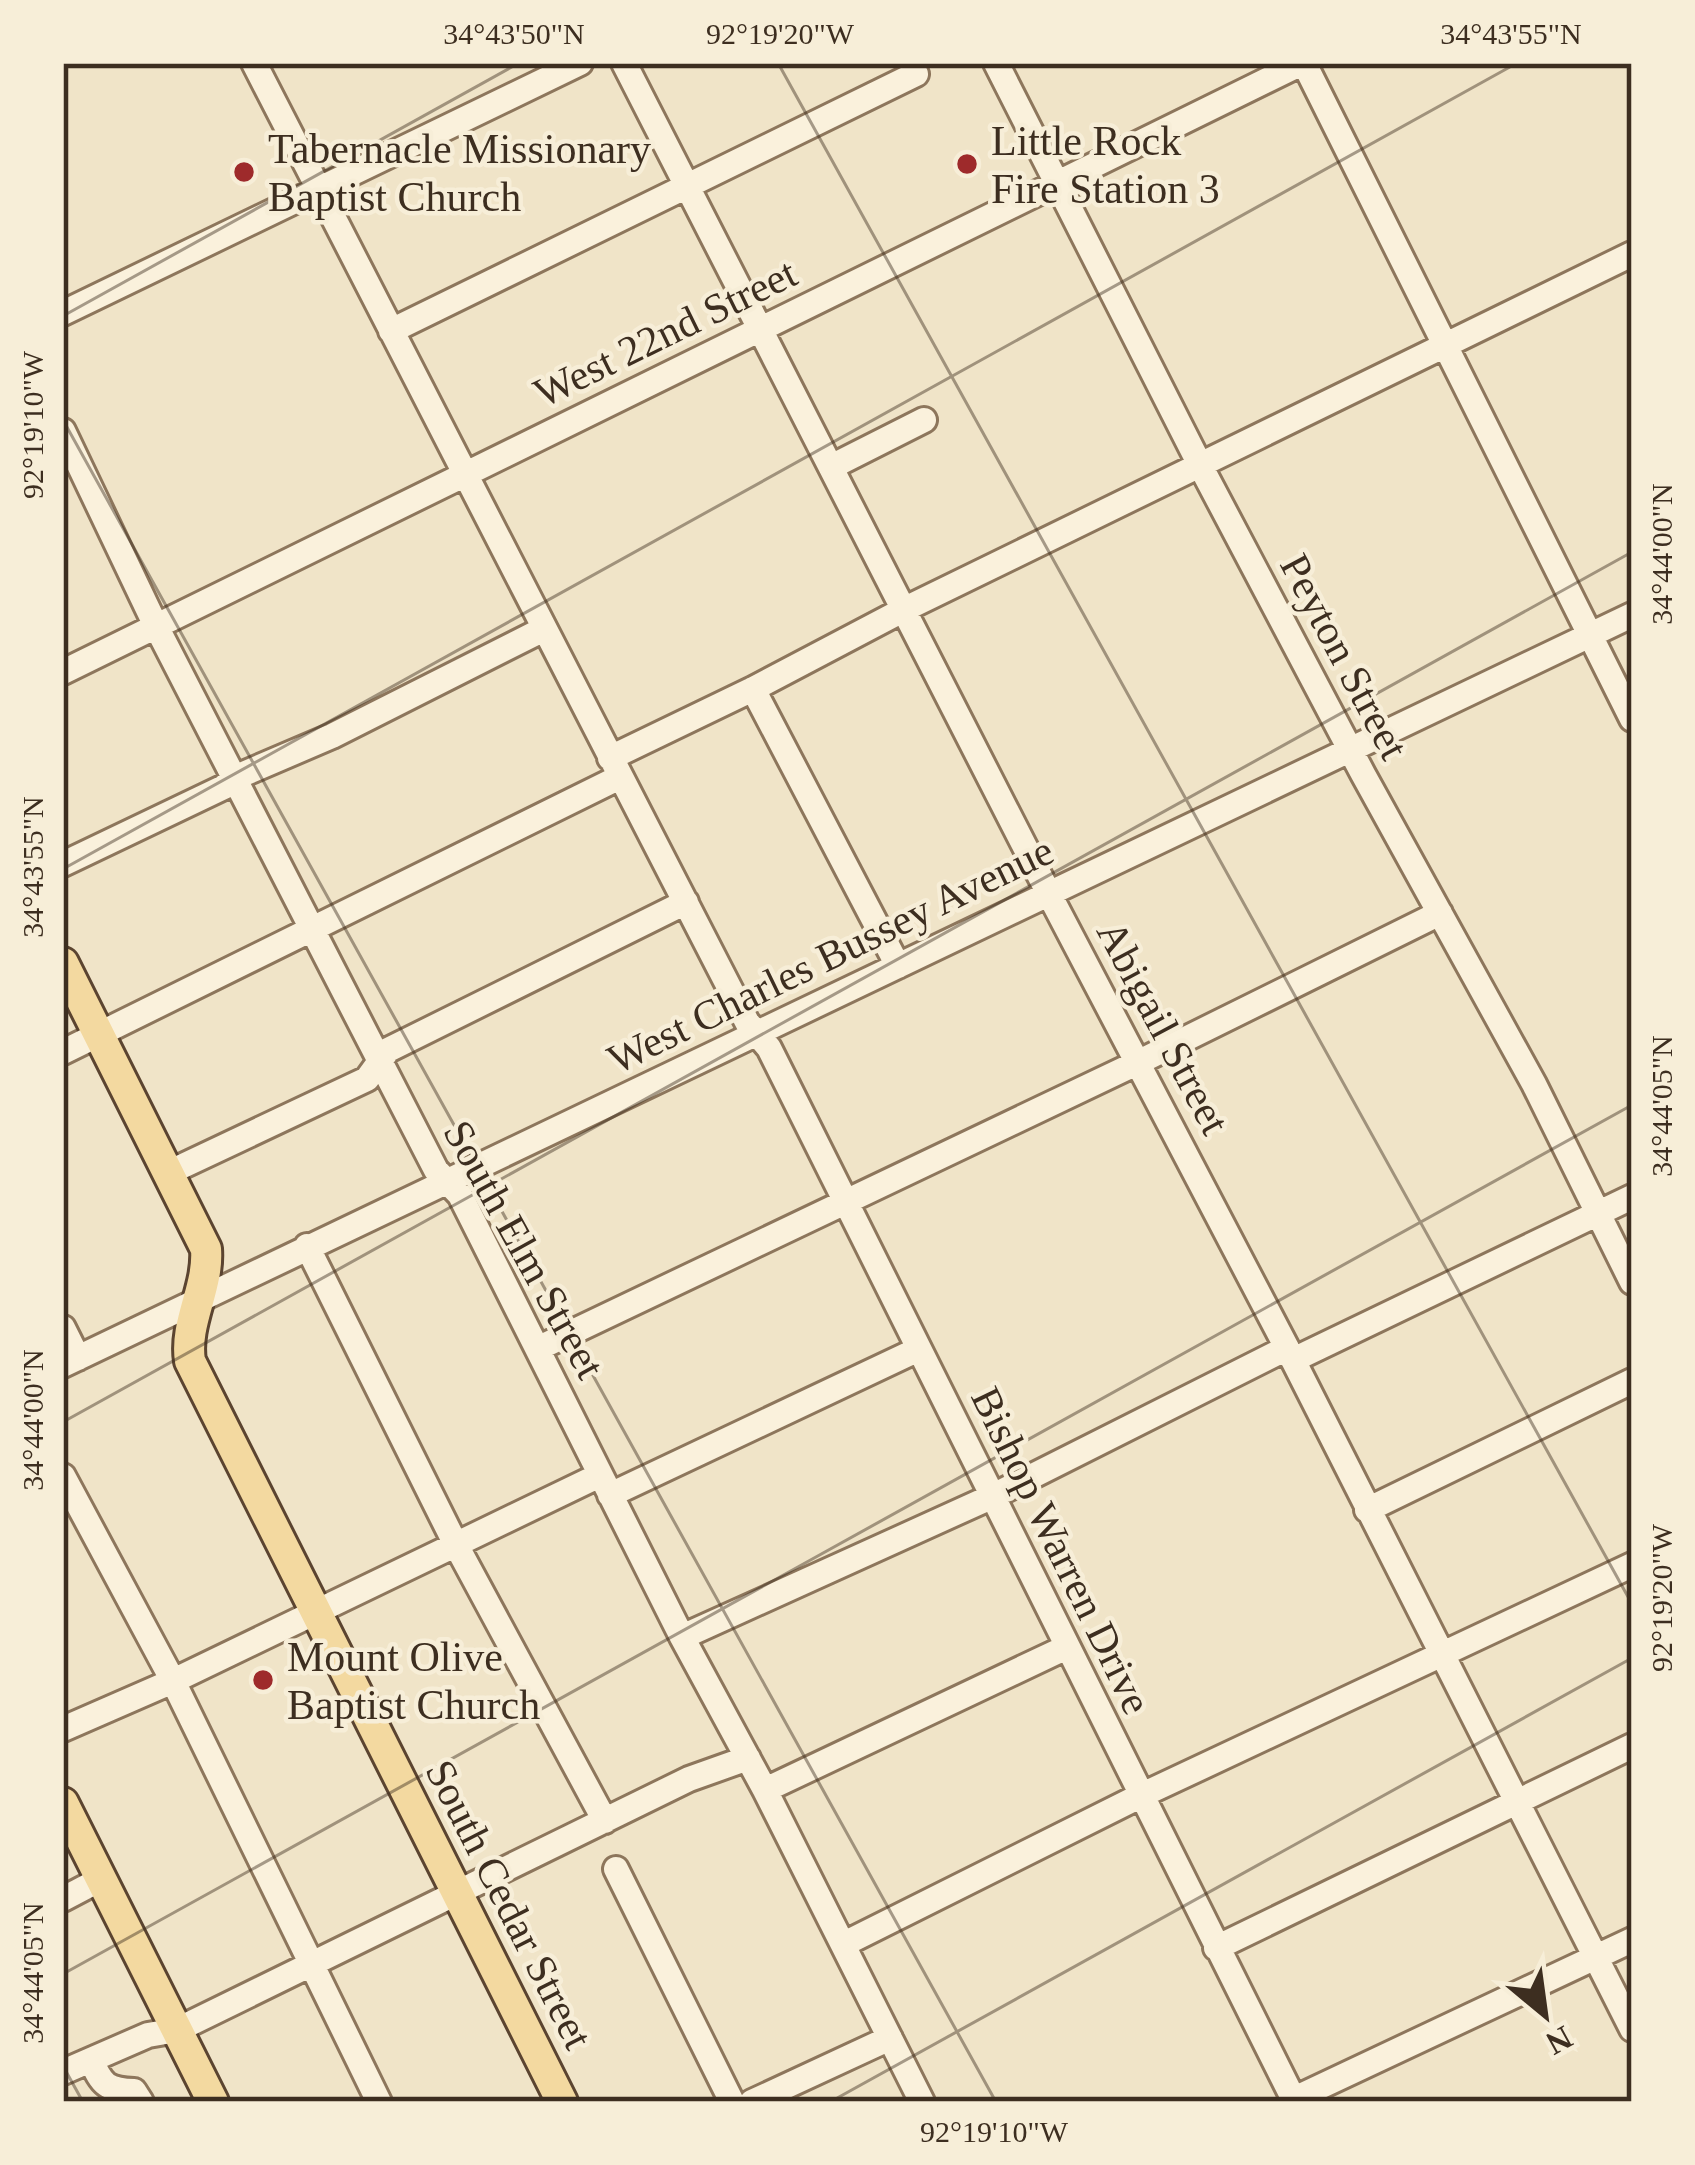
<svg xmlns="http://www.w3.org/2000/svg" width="1695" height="2165" font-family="Georgia,serif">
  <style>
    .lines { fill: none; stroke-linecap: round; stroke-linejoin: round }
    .minor-casing { stroke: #8d765c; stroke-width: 30 }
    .major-casing { stroke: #5b4430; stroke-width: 36 }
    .minor { stroke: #faf1dc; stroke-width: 24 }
    .major { stroke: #f3d9a0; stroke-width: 30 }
    .ticks { fill: none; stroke: #3d2e20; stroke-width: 3; stroke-opacity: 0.45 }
    .poi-dot { fill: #9e2a2b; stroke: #f7eed8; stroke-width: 4.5 }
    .labels { text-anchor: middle; stroke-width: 9; stroke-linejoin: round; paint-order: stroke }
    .poi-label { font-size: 42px; fill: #3d2e20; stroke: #f7eed8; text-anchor: start }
    .street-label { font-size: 42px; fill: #3d2e20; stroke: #f7eed8 }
    .neatline { fill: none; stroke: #3d2e20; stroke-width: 4.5 }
    .ticks-label { font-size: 30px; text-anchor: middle; fill: #3d2e20 }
  </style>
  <rect width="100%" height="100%" fill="#f0e4c8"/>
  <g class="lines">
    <g class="minor-casing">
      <path id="minor" d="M 254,63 L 747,1022 L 769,1048 L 1295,2102
        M 624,63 L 1048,892 L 1287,1348 L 1632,2029
        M 996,63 L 1201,467 L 1363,774 L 1534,1084 L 1632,1282
        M 1304,63 L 1632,719
        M 63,313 L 580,63
        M 391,331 L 916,74
        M 63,431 L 155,624 L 436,1170 L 460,1195 L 682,1637 L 765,1790 L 922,2102
        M 831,467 L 924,420
        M 63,672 L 1302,63
        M 753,689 L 898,966
        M 610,758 L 753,689 L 905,609 L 1632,254
        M 63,864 L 224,787 L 234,778 L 332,736 L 544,629
        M 63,1052 L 620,777
        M 170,1172 L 367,1079 L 388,1050 L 686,902
        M 307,1246 L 455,1543 L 605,1821
        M 63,1328 L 78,1358
        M 539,1348 L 1139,1062 L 1440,913
        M 1293,1360 L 1632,1197
        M 63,1365 L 1632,615
        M 63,1476 L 173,1681 L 379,2102
        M 610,1495 L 919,1349
        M 1367,1510 L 1632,1381
        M 682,1637 L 991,1497 L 1287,1348
        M 63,1729 L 173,1681 L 600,1475
        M 765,1790 L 1067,1647
        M 616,1869 L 732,2102
        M 63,1899 L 101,1879
        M 844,1944 L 1140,1796 L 1632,1565
        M 1216,1948 L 1632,1746
        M 91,2060 C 102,2085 107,2090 134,2091 L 141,2102
        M 63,2072 L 148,2035 L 177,2030 L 689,1779 L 748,1758
        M 1294,2099 L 1632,1940
        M 752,2102 L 890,2038"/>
    </g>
    <g class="major-casing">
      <path id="major" d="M 63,963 L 206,1249 C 209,1288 184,1323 190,1361 L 562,2102
        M 63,1803 L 213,2102"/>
    </g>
    <use href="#minor" class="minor"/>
    <use href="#major" class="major"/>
  </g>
  <path class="ticks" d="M 778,63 L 1632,1604M 63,316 L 519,63M 63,420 L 996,2102M 63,869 L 1517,63M 63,1422 L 1632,552M 63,1974 L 1632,1105M 63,2066 L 83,2102M 830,2102 L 1632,1658"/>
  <g class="poi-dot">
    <circle cx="967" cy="164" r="12"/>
    <circle cx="244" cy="172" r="12"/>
    <circle cx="263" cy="1680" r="12"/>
  </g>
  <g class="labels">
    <g class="poi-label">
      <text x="991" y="155">Little Rock<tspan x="991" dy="48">Fire Station 3</tspan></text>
      <text x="268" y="163">Tabernacle Missionary<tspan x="268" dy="48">Baptist Church</tspan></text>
      <text x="287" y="1671">Mount Olive<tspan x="287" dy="48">Baptist Church</tspan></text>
    </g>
    <g class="street-label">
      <text transform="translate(665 332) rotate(-26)" y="15">West 22nd Street</text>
      <text transform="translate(1345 656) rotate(62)" y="15">Peyton Street</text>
      <text transform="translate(830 954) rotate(-26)" y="15">West Charles Bussey Avenue</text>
      <text transform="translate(1164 1027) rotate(62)" y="15">Abigail Street</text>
      <text transform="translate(525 1249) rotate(61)" y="15">South Elm Street</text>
      <text transform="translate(1062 1550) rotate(64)" y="15">Bishop Warren Drive</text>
      <text transform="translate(510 1904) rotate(63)" y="15">South Cedar Street</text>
    </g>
  </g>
  <rect width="1695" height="2165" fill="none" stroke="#f7eed8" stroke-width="132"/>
  <g transform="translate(1545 2015) rotate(151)" stroke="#f7eed8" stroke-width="9" paint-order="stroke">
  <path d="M0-9L21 45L0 30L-21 45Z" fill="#3d2e20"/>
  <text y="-18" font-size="33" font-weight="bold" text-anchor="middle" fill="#3d2e20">N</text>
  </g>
  <rect x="66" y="66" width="1563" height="2033" class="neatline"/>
  <g class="ticks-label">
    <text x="514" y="44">34°43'50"N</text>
    <text x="780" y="44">92°19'20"W</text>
    <text x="1511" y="44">34°43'55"N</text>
    <text transform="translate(33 425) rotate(-90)" y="10">92°19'10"W</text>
    <text transform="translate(1662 554) rotate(-90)" y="10">34°44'00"N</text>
    <text transform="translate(33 867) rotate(-90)" y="10">34°43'55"N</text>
    <text transform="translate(1662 1106) rotate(-90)" y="10">34°44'05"N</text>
    <text transform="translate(33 1420) rotate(-90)" y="10">34°44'00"N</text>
    <text transform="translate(1662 1598) rotate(-90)" y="10">92°19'20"W</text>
    <text transform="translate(33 1973) rotate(-90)" y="10">34°44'05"N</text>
    <text x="994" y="2142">92°19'10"W</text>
  </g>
</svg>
